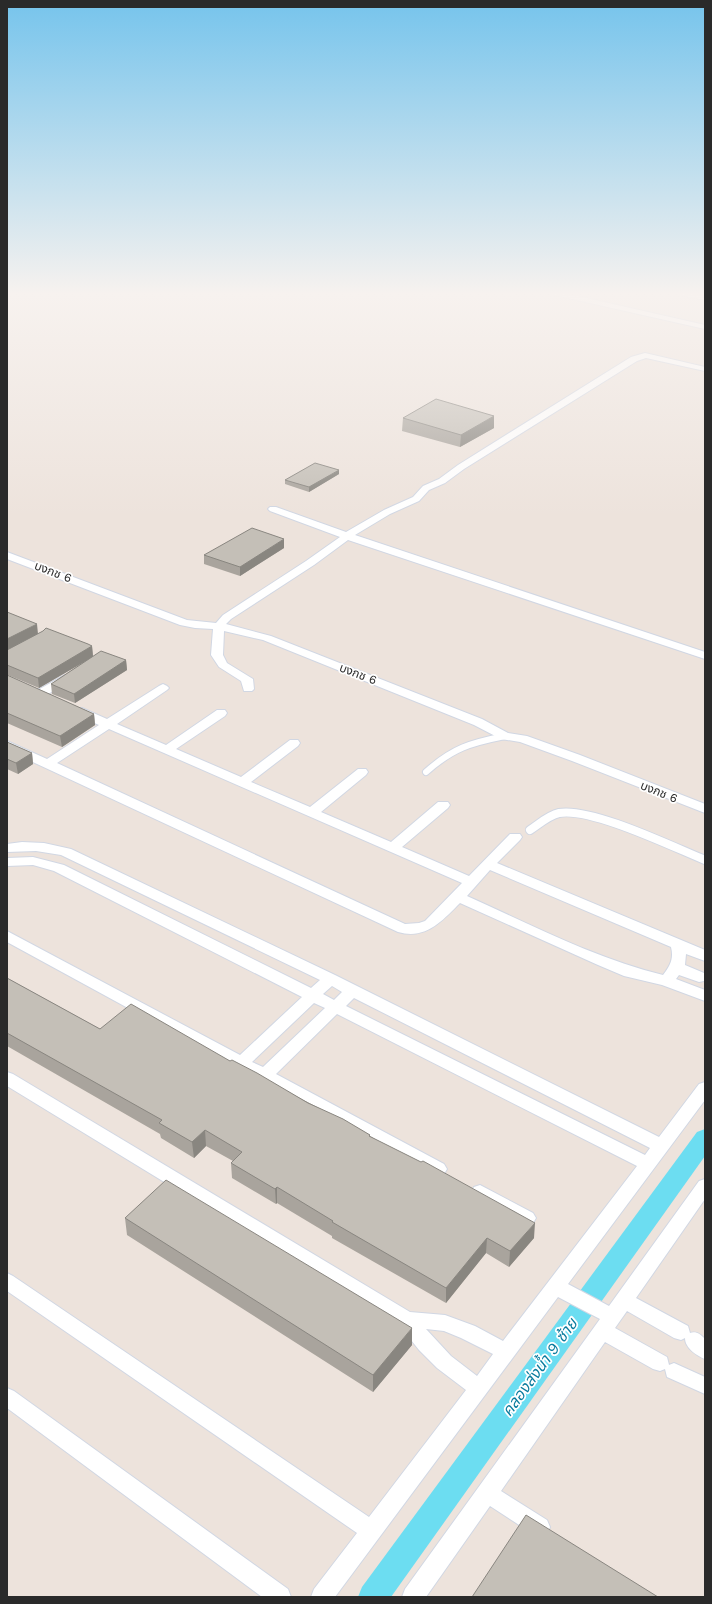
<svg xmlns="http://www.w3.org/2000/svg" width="712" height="1604" font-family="'Work Sans','Noto Sans Thai',sans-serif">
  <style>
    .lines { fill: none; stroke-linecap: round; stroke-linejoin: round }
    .canal { fill: #6cddf1; fill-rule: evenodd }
    .lane-far1-casing { stroke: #d1d7e3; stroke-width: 8 }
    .lane-casing { stroke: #d1d7e3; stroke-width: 10 }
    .street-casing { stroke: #d1d7e3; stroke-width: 2 }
    .lane-far1 { stroke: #fff; stroke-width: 6 }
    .lane { stroke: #fff; stroke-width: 8 }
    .street { fill: #fff; fill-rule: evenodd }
    .wall { fill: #a9a49d }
    .shaded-wall { fill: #898680 }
    .building { fill: #c4bfb7; stroke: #898680 }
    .labels { text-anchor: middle; stroke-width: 3.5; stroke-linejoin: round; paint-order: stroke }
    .street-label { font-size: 12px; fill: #2a2a2a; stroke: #fff }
    .near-water-label { font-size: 16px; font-style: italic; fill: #0a7c9e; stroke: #fff }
  </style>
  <rect width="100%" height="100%" fill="#ede3dc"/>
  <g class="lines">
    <path class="canal" d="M 705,1129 L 705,1156 L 391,1597 L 358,1597 L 362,1587 L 697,1132 Z"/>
    <g class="lane-far1-casing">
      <path id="lane-far1" d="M 426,772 C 453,748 470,743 505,736"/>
    </g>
    <g class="lane-casing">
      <path id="lane" d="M 530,830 C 539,824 549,815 559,813 C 591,807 673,847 705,860"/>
    </g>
    <g class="street-casing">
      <path id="street" d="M 546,292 L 560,292 L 705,325 L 705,329 L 550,294 Z
        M 671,292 L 686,292 L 705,296 L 705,300 L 675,294 Z
        M 645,353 L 705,367 L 705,371 L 646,358 L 637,361 L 464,469 L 445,483 L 429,490 L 419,501 L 390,514 L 355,535 L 705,652 L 705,659 L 348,540 L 314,565 L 231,619 L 226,624 L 271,636 L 482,719 L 508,733 L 527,736 L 580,755 L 705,804 L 705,813 L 572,761 L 520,742 L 501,739 L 474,725 L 263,640 L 224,631 L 223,655 L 227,663 L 253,679 L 254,689 L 252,691 L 244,691 L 241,681 L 219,667 L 211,655 L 213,629 L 195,628 L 180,625 L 7,559 L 7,552 L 187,620 L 216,623 L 223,615 L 306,561 L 340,537 L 270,511 L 268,509 L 270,507 L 276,507 L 346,532 L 384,510 L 413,497 L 423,486 L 439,479 L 458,465 L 631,357 Z
        M 65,675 L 69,676 L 71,678 L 69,680 L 44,697 L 36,697 L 34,694 L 36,691 Z
        M 163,684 L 167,686 L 169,688 L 167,690 L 117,724 L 166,745 L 217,710 L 225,710 L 227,713 L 225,716 L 176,749 L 241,777 L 290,740 L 298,740 L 300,743 L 298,746 L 251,782 L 310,807 L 358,769 L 366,769 L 368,772 L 366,775 L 321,812 L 391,842 L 438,802 L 448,802 L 450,805 L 448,808 L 402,847 L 469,876 L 510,834 L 520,834 L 522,837 L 520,840 L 497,863 L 705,950 L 705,961 L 686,954 L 685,965 L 704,973 L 704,981 L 699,982 L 679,975 L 676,979 L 705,990 L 705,1001 L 662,985 L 624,976 L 598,965 L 460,903 C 442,921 426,940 398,932 L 7,750 L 7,741 L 47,759 L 99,725 L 74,714 L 72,711 L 74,708 L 82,708 L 107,719 L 159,686 ZM 109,729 L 462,883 L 425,921 L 419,923 L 405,924 L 57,763 ZM 490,870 L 671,947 C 674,959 670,966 663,975 C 596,959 530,924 467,896 Z
        M 22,842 L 44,843 L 71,849 L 335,975 L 659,1137 L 699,1084 L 705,1082 L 705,1100 L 568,1284 L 609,1306 L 699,1181 L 705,1179 L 705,1199 L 636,1298 L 688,1326 L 690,1333 C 696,1331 700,1334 705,1339 L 705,1359 C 697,1356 685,1348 685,1338 L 681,1340 L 674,1338 L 627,1311 L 615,1328 L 667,1357 L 669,1365 L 674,1363 L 705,1377 L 705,1394 L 667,1377 L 665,1369 L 660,1371 L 653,1369 L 605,1342 L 501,1491 L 547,1520 L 550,1527 L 547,1534 L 540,1537 L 533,1534 L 490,1506 L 426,1597 L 402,1597 L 405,1589 L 600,1319 L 558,1297 L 335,1597 L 311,1597 L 314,1589 L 357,1533 L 7,1291 L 7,1273 L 13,1276 L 369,1517 L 466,1390 L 437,1368 L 419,1350 L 400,1326 L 7,1086 L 7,1072 L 13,1074 L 410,1312 L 445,1315 L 475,1326 L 503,1341 L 637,1166 L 337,1014 L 276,1074 L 444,1164 L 447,1169 L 444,1174 L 438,1176 L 432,1174 L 7,942 L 7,931 L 240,1055 L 302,997 L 54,871 L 33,865 L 7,866 L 7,858 L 33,857 L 64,865 L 311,988 L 320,980 L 61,855 L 36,851 L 7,852 L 7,844 ZM 332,986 L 342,992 L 334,1000 L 323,994 ZM 354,998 L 650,1148 L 645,1155 L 346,1006 ZM 314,1003 L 325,1008 L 263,1067 L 252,1062 ZM 426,1329 L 444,1331 L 461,1338 L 493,1354 L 477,1376 L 451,1356 Z
        M 480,1185 L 533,1213 L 536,1218 L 533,1223 L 527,1225 L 521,1223 L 474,1197 L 471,1192 L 474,1187 Z
        M 7,1388 L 14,1391 L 288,1589 L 291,1597 L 262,1597 L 7,1408 Z"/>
    </g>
    <use href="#lane-far1" class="lane-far1"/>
    <use href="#lane" class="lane"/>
    <use href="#street" class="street"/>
  </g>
  <path class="wall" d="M 403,418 L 494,428 L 460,447 L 402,431 Z
    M 339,474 L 309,492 L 285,484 L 285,480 Z
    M 284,548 L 240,576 L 204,564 L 204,555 Z
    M 7,612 L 38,634 L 92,646 L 93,656 L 126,660 L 127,670 L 75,703 L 52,694 L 51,684 L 88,659 L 39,688 L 8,675 L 7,675 L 94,714 L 95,725 L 62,747 L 7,723 Z
    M 7,742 L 32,753 L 33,764 L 18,774 L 7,769 Z
    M 7,978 L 100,1029 L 230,1061 L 370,1135 L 370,1136 L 534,1238 L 509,1267 L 486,1253 L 446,1303 L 332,1238 L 332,1236 L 277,1203 L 276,1204 L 232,1178 L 231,1163 L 233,1161 L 206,1146 L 194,1158 L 161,1138 L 160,1134 L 7,1046 Z
    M 125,1218 L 412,1345 L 373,1392 L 127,1235 Z"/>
  <path class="shaded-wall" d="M 494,416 L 494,428 L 460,447 L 461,435 Z
    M 339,470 L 339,474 L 309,492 L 309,487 Z
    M 284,539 L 284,548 L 240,576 L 240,567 Z
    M 37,624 L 38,634 L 7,650 L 7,639 Z
    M 92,646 L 93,657 L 39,688 L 38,678 Z
    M 126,660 L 127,670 L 75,703 L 74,694 Z
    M 94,714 L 95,725 L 62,747 L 60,736 Z
    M 32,753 L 33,764 L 18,774 L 16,763 Z
    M 205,1130 L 206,1146 L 194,1158 L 192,1142 Z
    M 277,1187 L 277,1203 L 276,1204 L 275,1189 Z
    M 535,1223 L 534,1238 L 509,1267 L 510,1251 Z
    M 487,1238 L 486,1253 L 446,1303 L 446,1288 Z
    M 412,1328 L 412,1345 L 373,1392 L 373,1375 Z"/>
  <path class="building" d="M 436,399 L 494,416 L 461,435 L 403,418 Z
    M 315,463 L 339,470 L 309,487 L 285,480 Z
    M 252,528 L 284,539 L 240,567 L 204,555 Z
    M 7,612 L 37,624 L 7,639 Z
    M 46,628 L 88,644 L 92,646 L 38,678 L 7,665 L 7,650 L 43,631 Z
    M 101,651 L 126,660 L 74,694 L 51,684 Z
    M 7,675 L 94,714 L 60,736 L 7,713 Z
    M 7,742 L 32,753 L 16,763 L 7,759 Z
    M 7,978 L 100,1029 L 131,1004 L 230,1061 L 232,1060 L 257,1073 L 308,1103 L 343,1119 L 370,1135 L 369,1136 L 421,1162 L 423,1161 L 535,1223 L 510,1251 L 487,1238 L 446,1288 L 332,1222 L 333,1221 L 277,1187 L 275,1189 L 231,1163 L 242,1152 L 205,1130 L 192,1142 L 159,1123 L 162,1120 L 7,1033 Z
    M 166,1180 L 412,1328 L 373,1375 L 125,1218 Z
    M 526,1515 L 658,1597 L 472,1597 Z"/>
  <linearGradient id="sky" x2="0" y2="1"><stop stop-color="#76c4ec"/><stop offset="0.57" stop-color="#f7f2ef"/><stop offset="1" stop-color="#f7f2ef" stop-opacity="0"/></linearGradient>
  <rect width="712" height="516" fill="url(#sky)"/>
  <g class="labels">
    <g class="street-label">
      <text transform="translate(53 572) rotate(21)" y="4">บงกช 6</text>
      <text transform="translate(358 674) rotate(21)" y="4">บงกช 6</text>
      <text transform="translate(659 792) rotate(22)" y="4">บงกช 6</text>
    </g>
    <g class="near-water-label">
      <text transform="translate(539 1367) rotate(-54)" y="6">คลองส่งน้ำ 9 ซ้าย</text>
    </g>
  </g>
  <rect width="712" height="1604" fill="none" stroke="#2a2a2a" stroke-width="16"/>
</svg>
